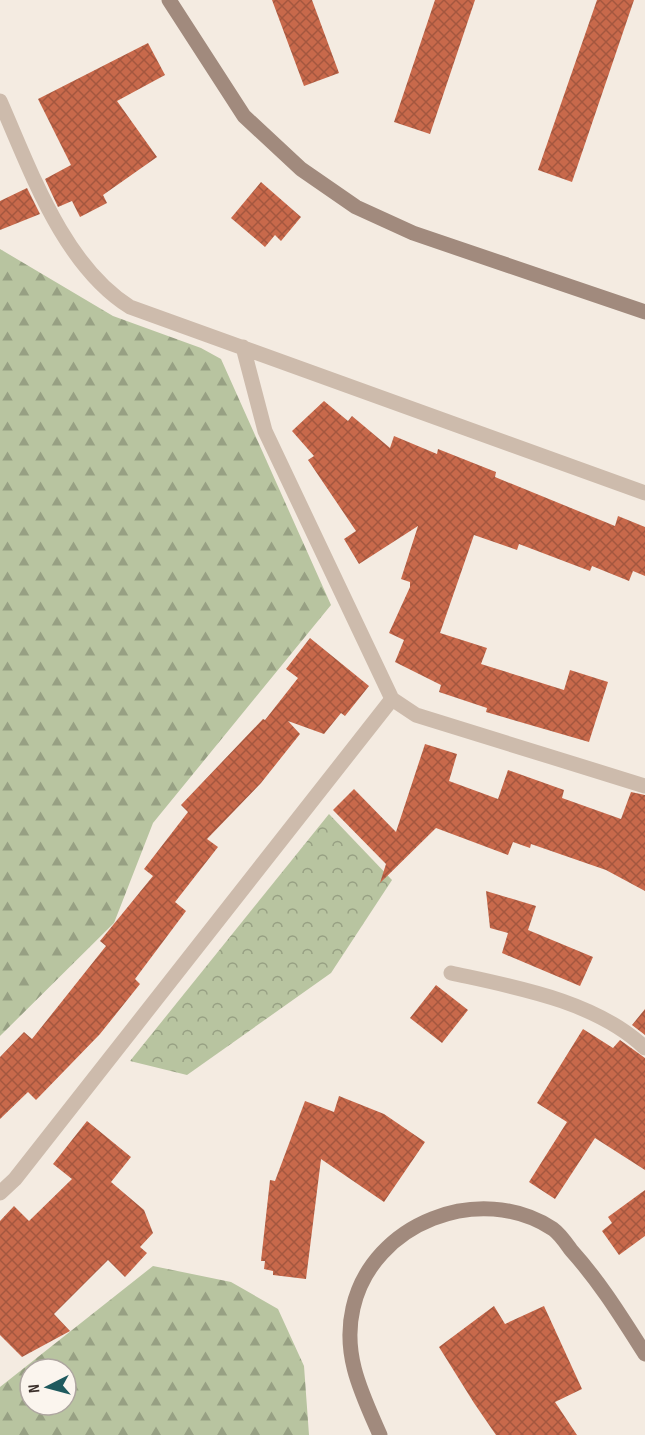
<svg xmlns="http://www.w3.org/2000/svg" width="645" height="1435" font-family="'Sofia Sans Condensed',sans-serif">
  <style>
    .forest { fill: url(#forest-firs); fill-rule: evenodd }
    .park { fill: url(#park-crowns) }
    .building { fill: url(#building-cross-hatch) }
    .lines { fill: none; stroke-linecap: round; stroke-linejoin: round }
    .street { stroke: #cdbbac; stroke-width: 15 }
    .secondary { stroke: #a18a7d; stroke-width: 15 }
  </style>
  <defs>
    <pattern id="forest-firs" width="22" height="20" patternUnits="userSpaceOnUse" patternTransform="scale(1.5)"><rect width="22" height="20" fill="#b8c4a0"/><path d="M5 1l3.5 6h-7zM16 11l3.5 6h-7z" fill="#97a083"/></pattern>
    <pattern id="park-crowns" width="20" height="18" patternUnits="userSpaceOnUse" patternTransform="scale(1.5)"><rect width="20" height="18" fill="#b8c4a0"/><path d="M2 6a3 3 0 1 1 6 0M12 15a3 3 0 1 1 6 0" fill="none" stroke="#97a083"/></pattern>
    <pattern id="building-cross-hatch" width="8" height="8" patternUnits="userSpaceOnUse" patternTransform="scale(1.5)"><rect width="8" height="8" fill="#c8694b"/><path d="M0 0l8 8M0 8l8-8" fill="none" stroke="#a4573f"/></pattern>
  </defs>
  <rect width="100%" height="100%" fill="#f4ebe1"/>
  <path class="forest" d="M 0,249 L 113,316 L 201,348 L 221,359 L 331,605 L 153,823 L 114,923 L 0,1036 Z
    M 153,1266 L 231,1282 L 278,1309 L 304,1366 L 309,1435 L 0,1435 L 0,1387 ZM 30,1369 L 66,1369 L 66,1405 L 30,1405 Z"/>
  <path class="park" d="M 329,814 L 392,880 L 331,973 L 187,1075 L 130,1061 Z"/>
  <path class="building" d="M 272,0 L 312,0 L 339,73 L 304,86 Z
    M 435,0 L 475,0 L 430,134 L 394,122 Z
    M 597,0 L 634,0 L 572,182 L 538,170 Z
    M 148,43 L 165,75 L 117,101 L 157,157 L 103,195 L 107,203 L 80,217 L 72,201 L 58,207 L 45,179 L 71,165 L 38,99 Z
    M 261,182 L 301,217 L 281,241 L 275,235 L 265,247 L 231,218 Z
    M 27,188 L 40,214 L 0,230 L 0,201 Z
    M 324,401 L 348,421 L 352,416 L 390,448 L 394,436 L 437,454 L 438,449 L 496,472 L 495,477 L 615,526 L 618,516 L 645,527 L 645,576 L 633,571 L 629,581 L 592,566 L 590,571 L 519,544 L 517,550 L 474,535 L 440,633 L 487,648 L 481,664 L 564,690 L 570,670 L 608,682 L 589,742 L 486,712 L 487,708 L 439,692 L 441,685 L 395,662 L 404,640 L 389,633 L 410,587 L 410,582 L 401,579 L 418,526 L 359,564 L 344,539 L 356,531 L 308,460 L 314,456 L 292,431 Z
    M 310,638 L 369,686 L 345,716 L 341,713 L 324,734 L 288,721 L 300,734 L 261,783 L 207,839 L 218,847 L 175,902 L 186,911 L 135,979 L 140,984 L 100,1034 L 36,1100 L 28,1092 L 0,1119 L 0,1057 L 24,1032 L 32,1039 L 106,946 L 100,941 L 153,876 L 144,869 L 188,812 L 181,805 L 263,719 L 265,720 L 298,678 L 286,669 Z
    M 425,744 L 457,754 L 449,781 L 498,799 L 508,770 L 564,790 L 562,798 L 621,819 L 631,792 L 645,795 L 645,891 L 606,870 L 531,844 L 530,848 L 513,842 L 508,855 L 436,828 L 380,883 L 386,864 L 333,810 L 354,789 L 396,832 Z
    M 486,891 L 536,906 L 528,930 L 593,957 L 580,986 L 502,953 L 508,933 L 490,928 Z
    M 436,985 L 468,1010 L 442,1043 L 410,1018 Z
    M 645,1009 L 645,1035 L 632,1025 Z
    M 583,1029 L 613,1048 L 620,1040 L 645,1058 L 645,1170 L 595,1138 L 555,1199 L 529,1182 L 567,1122 L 537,1103 Z
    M 339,1096 L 384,1114 L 425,1142 L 384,1202 L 321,1159 L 306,1279 L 273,1275 L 273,1271 L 264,1269 L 265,1261 L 261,1261 L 270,1180 L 275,1181 L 305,1101 L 334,1112 Z
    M 87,1121 L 131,1157 L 111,1182 L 144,1210 L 153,1233 L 140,1247 L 147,1253 L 125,1277 L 108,1260 L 54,1314 L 70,1331 L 22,1357 L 0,1335 L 0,1221 L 14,1206 L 29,1221 L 72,1179 L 53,1164 Z
    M 645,1190 L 645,1236 L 619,1255 L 602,1231 L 612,1223 L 608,1217 Z
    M 494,1306 L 505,1324 L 544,1306 L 582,1389 L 555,1402 L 577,1435 L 496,1435 L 474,1403 L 439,1347 Z"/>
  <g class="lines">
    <path class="street" d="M 0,101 C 31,171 63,265 130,307 L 645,493
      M 243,347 L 265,431 L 392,699 L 416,715 L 645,786
      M 451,973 C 515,987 596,1001 645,1048
      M 0,1193 L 15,1179 L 392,699"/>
    <path class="secondary" d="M 169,0 L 244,116 L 301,169 L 356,207 L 413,233 L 645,312
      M 380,1435 C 362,1394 342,1355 353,1308 C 372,1223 480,1181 553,1229 C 560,1234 566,1243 571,1250 C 600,1282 622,1318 645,1354"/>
  </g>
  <g transform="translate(48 1387) rotate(264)"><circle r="28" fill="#fbf5ee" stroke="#aea6a0" stroke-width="1.5"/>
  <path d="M0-4.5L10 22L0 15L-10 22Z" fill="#1f5a5e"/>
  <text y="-9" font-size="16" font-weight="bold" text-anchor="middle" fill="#3b302b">N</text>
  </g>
</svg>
